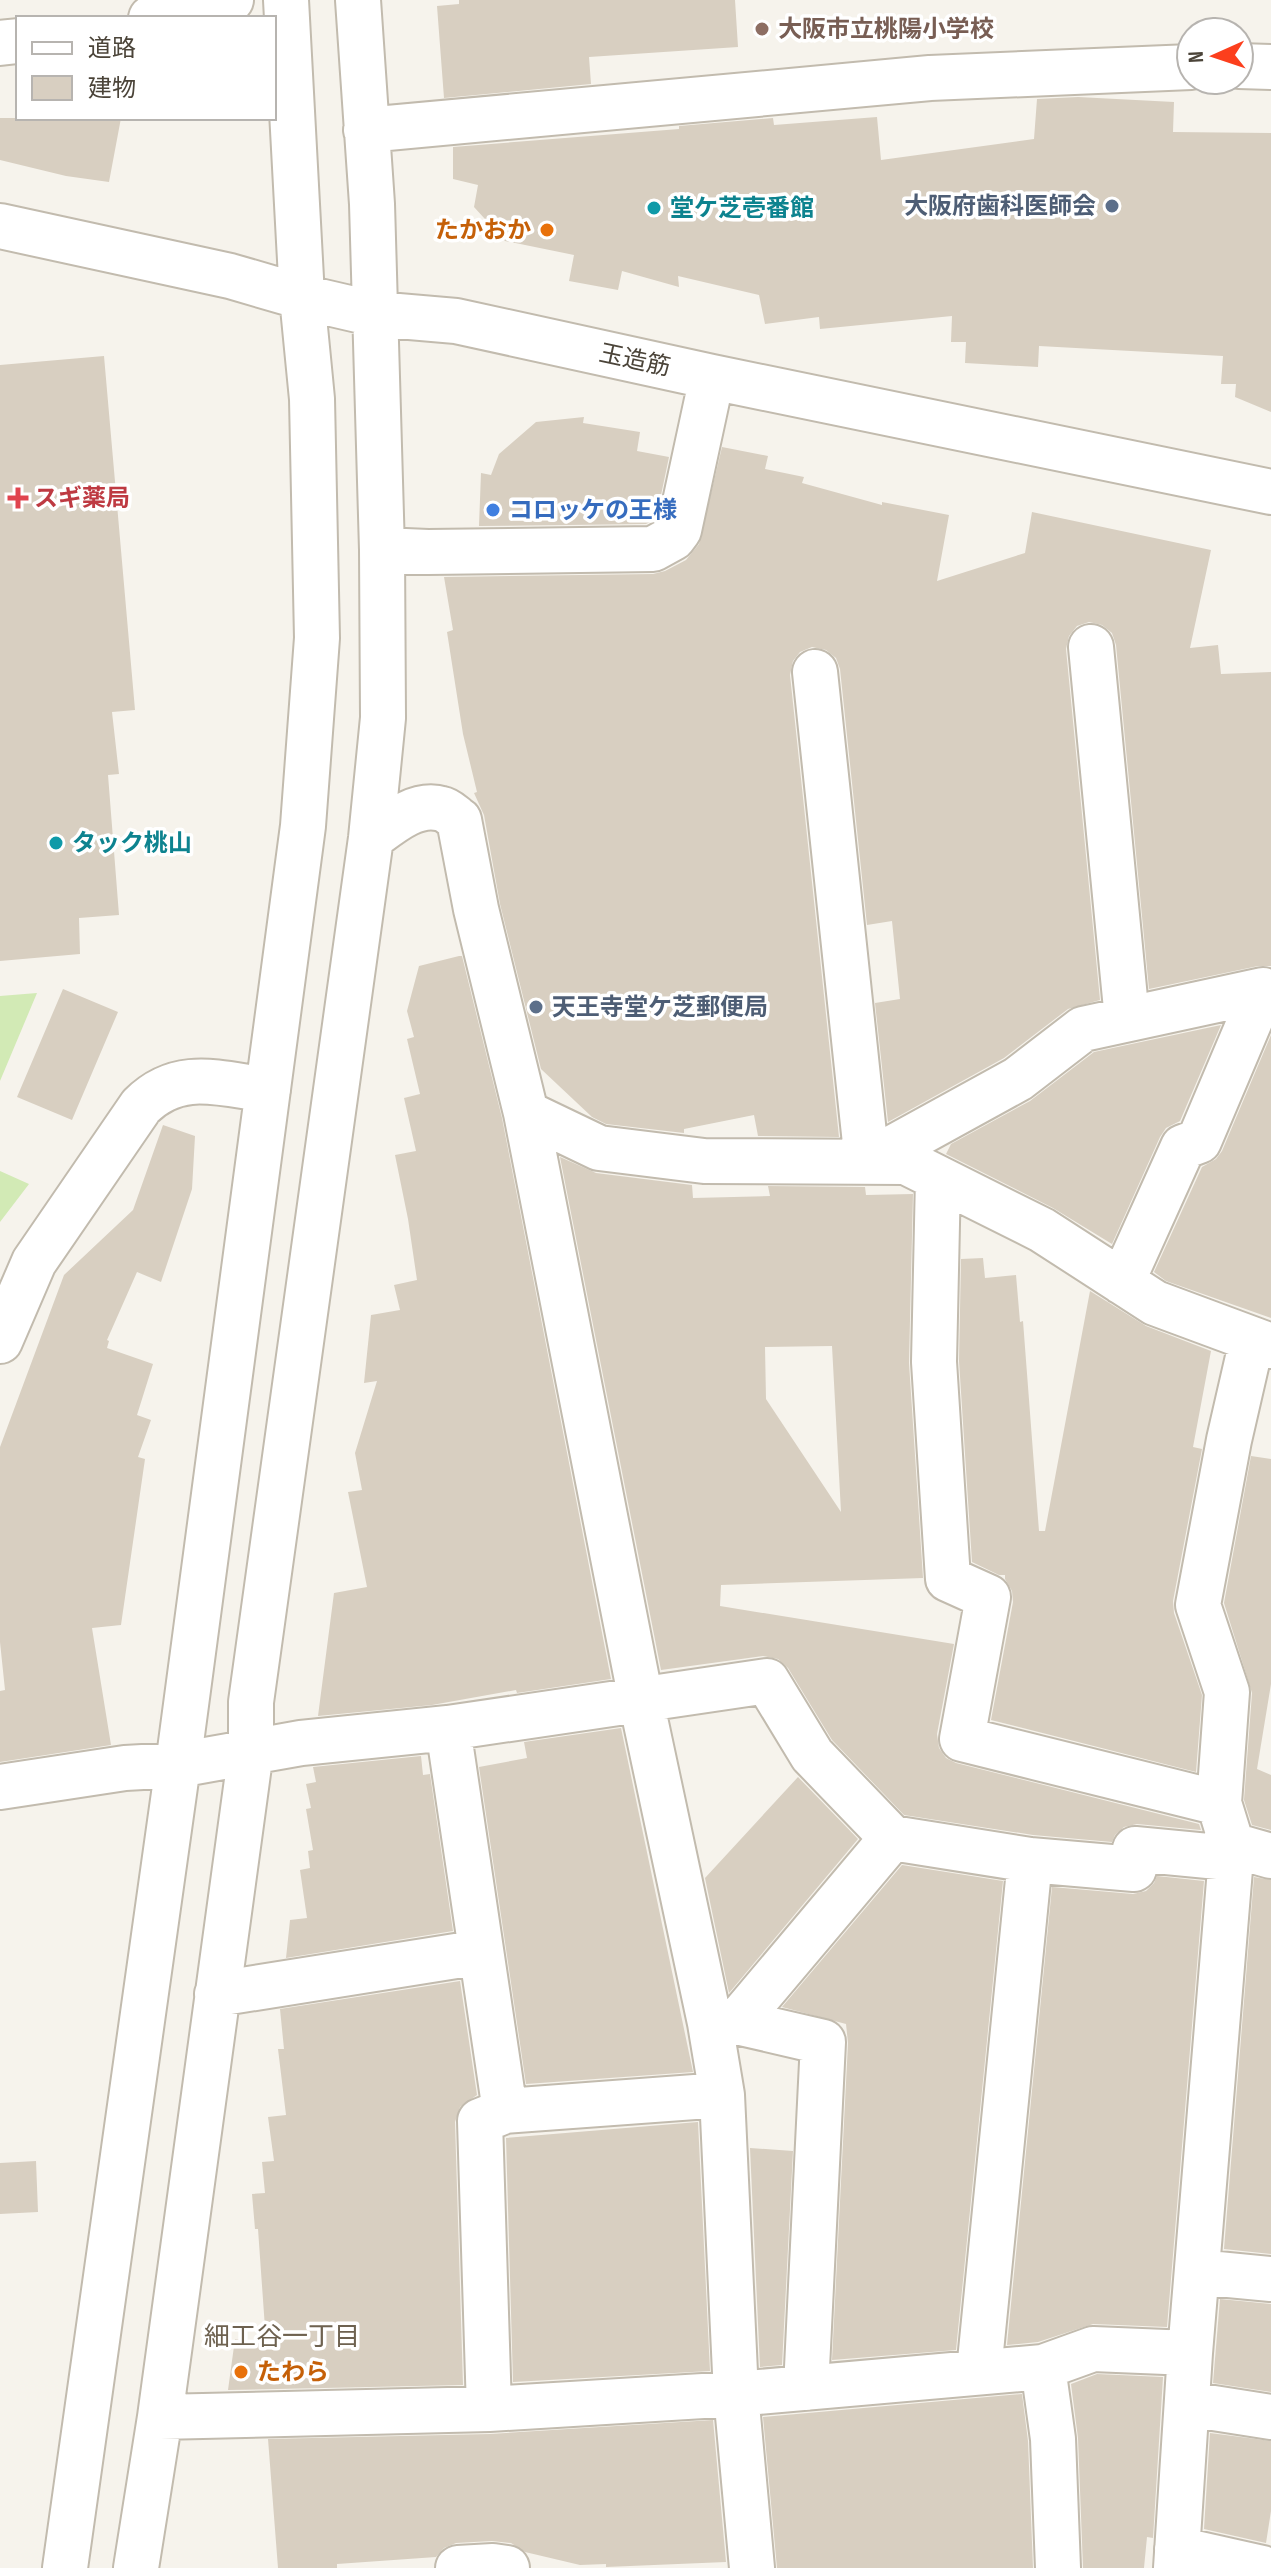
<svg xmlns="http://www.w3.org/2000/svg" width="1271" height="2568" font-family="'Sofia Sans Condensed','Noto Sans JP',sans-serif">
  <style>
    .grass { fill: #d2eab5 }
    .building { fill: #d8cfc1; fill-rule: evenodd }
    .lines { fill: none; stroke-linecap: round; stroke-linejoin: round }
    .minor-casing { stroke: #c2bbae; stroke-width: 48 }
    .minor { stroke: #fff; stroke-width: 44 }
    .education-dot { fill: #8d6e63; stroke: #fff; stroke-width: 3 }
    .service-dot { fill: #5c6f8a; stroke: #fff; stroke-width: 3 }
    .culture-dot { fill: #0f9aa8; stroke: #fff; stroke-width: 3 }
    .food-dot { fill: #e8710a; stroke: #fff; stroke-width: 3 }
    .health-dot { fill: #e0444e; stroke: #fff; stroke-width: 3 }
    .shop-dot { fill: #3f7fe0; stroke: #fff; stroke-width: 3 }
    .labels { text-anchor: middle; stroke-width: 7; stroke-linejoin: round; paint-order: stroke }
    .education-label { font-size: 24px; font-weight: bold; fill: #785e54; stroke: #fff; text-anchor: start }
    .service-label { font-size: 24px; font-weight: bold; fill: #4e5e75; stroke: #fff; text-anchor: end }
    .culture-label { font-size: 24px; font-weight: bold; fill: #0d838f; stroke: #fff; text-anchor: start }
    .food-label { font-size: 24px; font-weight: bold; fill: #c56008; stroke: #fff; text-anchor: end }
    .street-label { font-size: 24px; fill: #4b4439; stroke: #fff }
    .health-label { font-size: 24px; font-weight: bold; fill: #be3a42; stroke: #fff; text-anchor: start }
    .shop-label { font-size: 24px; font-weight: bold; fill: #366cbe; stroke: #fff; text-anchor: start }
    .neighbourhood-label { font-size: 26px; fill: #6e6250; stroke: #fff }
  </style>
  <rect width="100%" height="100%" fill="#f6f3ec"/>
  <path class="grass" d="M 37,993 L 0,1081 L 0,996 Z
    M 0,1171 L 29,1184 L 0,1222 Z"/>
  <path class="building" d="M 459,0 L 735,0 L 738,47 L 589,57 L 591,84 L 444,98 L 437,6 L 459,4 Z
    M 1078,97 L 1174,102 L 1173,132 L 1271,133 L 1271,412 L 1235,397 L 1236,384 L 1221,384 L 1223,356 L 1039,346 L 1038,367 L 965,363 L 966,342 L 951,342 L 952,316 L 820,329 L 819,317 L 765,324 L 759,295 L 678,276 L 679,287 L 622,271 L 618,290 L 569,281 L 574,255 L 505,241 L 474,207 L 478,185 L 453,179 L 453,147 L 679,129 L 679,126 L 773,118 L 774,125 L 877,117 L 881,160 L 1034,139 L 1037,99 Z
    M 0,118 L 121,118 L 109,182 L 66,176 L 0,160 Z
    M 104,356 L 135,710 L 112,712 L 119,774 L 108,775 L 119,915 L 79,918 L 80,954 L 0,961 L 0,365 Z
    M 584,417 L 583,423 L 640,432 L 637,451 L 669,457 L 656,519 L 646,524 L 479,526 L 481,473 L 491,475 L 499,454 L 536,422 Z
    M 722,447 L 768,456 L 765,469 L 804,477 L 802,483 L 882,505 L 882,502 L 949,515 L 937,581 L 1025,553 L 1032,512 L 1211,550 L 1190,648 L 1218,645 L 1221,674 L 1271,672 L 1271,966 L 1258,966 L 1149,989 L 1116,645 L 1112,633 L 1102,625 L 1089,622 L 1077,626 L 1069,636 L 1066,649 L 1100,1000 L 1068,1009 L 1004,1058 L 888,1122 L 875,1003 L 900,999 L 892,921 L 867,925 L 840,669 L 836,658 L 826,650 L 812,647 L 800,652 L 793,661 L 790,675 L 839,1137 L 758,1136 L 754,1115 L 684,1129 L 684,1133 L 606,1124 L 592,1117 L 541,1069 L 500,904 L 484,815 L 474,793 L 477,792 L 463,734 L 447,632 L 453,630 L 444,577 L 653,574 L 665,571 L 686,560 L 699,544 Z
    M 459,956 L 462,956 L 502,1118 L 611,1679 L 517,1693 L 516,1690 L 432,1705 L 318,1716 L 334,1593 L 367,1587 L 348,1492 L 362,1490 L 355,1453 L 377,1381 L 364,1383 L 371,1315 L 400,1310 L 394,1285 L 417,1280 L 408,1219 L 395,1155 L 416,1151 L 404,1098 L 420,1094 L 407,1039 L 414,1037 L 407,1011 L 419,966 Z
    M 63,989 L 118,1012 L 72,1120 L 17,1097 Z
    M 1221,1025 L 1180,1121 L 1166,1128 L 1160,1137 L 1112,1244 L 1053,1208 L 946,1154 L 951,1144 L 1030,1101 L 1094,1052 Z
    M 1271,1035 L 1271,1318 L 1166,1281 L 1154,1272 L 1202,1167 L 1216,1159 L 1222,1151 Z
    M 163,1125 L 195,1136 L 192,1189 L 161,1282 L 137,1272 L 107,1340 L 109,1341 L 107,1348 L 153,1364 L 137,1415 L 151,1420 L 138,1457 L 145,1459 L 121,1625 L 92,1628 L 111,1745 L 0,1762 L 0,1691 L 5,1690 L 0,1642 L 0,1447 L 64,1275 L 133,1210 Z
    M 560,1157 L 596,1173 L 692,1185 L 693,1198 L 770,1196 L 768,1186 L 865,1187 L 866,1195 L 913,1194 L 909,1363 L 923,1578 L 721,1585 L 720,1606 L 954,1644 L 937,1734 L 939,1748 L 946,1758 L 956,1763 L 1199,1824 L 1201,1830 L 1137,1824 L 1124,1827 L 1115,1835 L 1112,1842 L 1033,1835 L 904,1815 L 832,1740 L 788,1668 L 778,1659 L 763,1656 L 661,1670 ZM 832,1346 L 841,1512 L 766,1399 L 765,1347 Z
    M 983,1258 L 985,1278 L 1016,1275 L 1020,1322 L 1023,1321 L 1039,1531 L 1045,1531 L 1090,1291 L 1146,1326 L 1211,1351 L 1193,1447 L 1202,1449 L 1173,1601 L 1174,1613 L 1202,1695 L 1196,1772 L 991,1720 L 1013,1602 L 1012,1591 L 1005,1579 L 1005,1575 L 999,1575 L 972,1562 L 959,1361 L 961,1259 Z
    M 1251,1456 L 1271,1459 L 1271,1684 L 1257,1769 L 1271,1775 L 1271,1830 L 1252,1825 L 1244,1800 L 1252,1693 L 1224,1603 Z
    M 621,1728 L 693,2072 L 526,2084 L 479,1767 L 527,1758 L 524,1742 Z
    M 421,1756 L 423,1775 L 430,1774 L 453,1931 L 286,1958 L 290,1920 L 307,1918 L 300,1870 L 310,1868 L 308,1851 L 313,1850 L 306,1809 L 311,1808 L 306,1784 L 316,1782 L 313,1767 Z
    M 798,1777 L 858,1839 L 729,1993 L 705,1878 Z
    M 902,1865 L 1003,1881 L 956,2350 L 832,2360 L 848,2043 L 846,2024 L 782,2007 Z
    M 1157,1876 L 1204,1881 L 1167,2327 L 1093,2324 L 1038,2342 L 1007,2345 L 1052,1887 L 1133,1894 L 1146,1891 L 1154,1883 Z
    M 1254,1877 L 1271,1880 L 1271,2254 L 1224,2249 Z
    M 460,1981 L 477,2095 L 460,2107 L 455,2122 L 463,2385 L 228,2390 L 235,2339 L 261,2343 L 260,2328 L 265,2328 L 258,2229 L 255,2229 L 252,2194 L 265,2193 L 262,2162 L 274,2161 L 268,2117 L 286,2115 L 278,2049 L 284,2049 L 280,2009 Z
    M 698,2122 L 710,2371 L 513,2382 L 506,2138 Z
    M 750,2148 L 793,2151 L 782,2365 L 760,2367 Z
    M 36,2161 L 38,2212 L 0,2214 L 0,2163 Z
    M 1220,2299 L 1271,2304 L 1271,2392 L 1213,2383 Z
    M 1097,2374 L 1163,2377 L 1153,2538 L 1147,2537 L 1144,2568 L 1083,2568 L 1078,2438 L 1071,2384 Z
    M 1022,2394 L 1028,2441 L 1033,2568 L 777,2568 L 763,2417 Z
    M 713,2420 L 726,2562 L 606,2567 L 606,2564 L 580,2565 L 525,2552 L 511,2543 L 492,2541 L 456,2543 L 444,2548 L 436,2557 L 337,2564 L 337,2568 L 278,2568 L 268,2439 L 490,2434 Z
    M 1210,2433 L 1271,2441 L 1271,2511 L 1266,2543 L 1204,2529 Z"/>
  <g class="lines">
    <g class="minor-casing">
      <path id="minor" d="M 151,18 L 231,0
        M 0,43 L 18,41
        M 1239,66 L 1271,67
        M 366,130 L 930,78 L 1191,67
        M 0,226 L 230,276 L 302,297 L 375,314 L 456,321 L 712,377 L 1271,492
        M 382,550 L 428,552 L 653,549 L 673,538 L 679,530 L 712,377
        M 1091,647 L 1127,1019
        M 815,672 L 867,1162 L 1018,1079 L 1083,1029 L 1263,990 L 1199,1141 L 1183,1147 L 1122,1282
        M 371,838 C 390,824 416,801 442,809 C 448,810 454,817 459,820 L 476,909 L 526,1113 L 641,1700 L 710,2023 L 722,2095 L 736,2394 L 752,2568
        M 526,1113 L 599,1148 L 704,1161 L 906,1162 L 1042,1230 L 1155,1303 L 1271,1346
        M 938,1178 L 934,1362 L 948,1579 L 988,1597 L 962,1739 L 1219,1803
        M 0,1341 L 34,1262 L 141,1106 C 179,1068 221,1084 268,1090
        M 448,1728 L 505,2111
        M 0,1787 L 125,1768 L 178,1765 L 301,1743 L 448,1728 L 767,1681 L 812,1755 L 892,1838 L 1030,1860 L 1134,1869 L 1135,1849 L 1229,1858
        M 1232,1845 L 1271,1856
        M 217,1994 L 481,1952
        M 712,2022 L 737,2022 L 892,1838
        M 737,2022 L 823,2042 L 806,2388
        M 1197,2272 L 1271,2279
        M 1043,2367 L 1053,2439 L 1058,2568
        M 979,2371 L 1030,1860
        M 1188,2404 L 1271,2417
        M 489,2409 L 480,2121 L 505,2111 L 722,2095
        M 160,2417 L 489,2409 L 736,2394 L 1043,2367 L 1093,2349 L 1190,2353
        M 1177,2549 L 1262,2568
        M 65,2568 L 178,1765 L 303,826 L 317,638 L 312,399 L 302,297 L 286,0
        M 136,2568 L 160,2417 L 251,1751 L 251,1702 L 371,838 L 383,718 L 382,550 L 372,204 L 358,0
        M 458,2568 L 493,2566 L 507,2568
        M 1176,2568 L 1190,2353 L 1232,1845 L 1219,1803 L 1227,1692 L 1198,1605 L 1229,1440 L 1252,1340"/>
    </g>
    <use href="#minor" class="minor"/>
  </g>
  <circle class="education-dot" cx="762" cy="29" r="8"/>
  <g class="service-dot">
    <circle cx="1112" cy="206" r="8"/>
    <circle cx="536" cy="1007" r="8"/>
  </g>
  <g class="culture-dot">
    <circle cx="654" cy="208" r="8"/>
    <circle cx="56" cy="843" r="8"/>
  </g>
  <g class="food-dot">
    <circle cx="547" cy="230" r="8"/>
    <circle cx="241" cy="2372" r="8"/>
  </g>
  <path class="health-dot" d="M14 486h8v8h8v8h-8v8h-8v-8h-8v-8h8z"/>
  <circle class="shop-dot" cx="493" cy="510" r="8"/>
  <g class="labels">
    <g class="education-label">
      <text x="778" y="37">大阪市立桃陽小学校</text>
    </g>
    <g class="service-label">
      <text x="1096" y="214">大阪府歯科医師会</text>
      <text x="552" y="1015" text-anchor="start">天王寺堂ケ芝郵便局</text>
    </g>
    <g class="culture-label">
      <text x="670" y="216">堂ケ芝壱番館</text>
      <text x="72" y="851">タック桃山</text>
    </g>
    <g class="food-label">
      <text x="531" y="238">たかおか</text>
      <text x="257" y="2380" text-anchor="start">たわら</text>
    </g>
    <g class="street-label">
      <text transform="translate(635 360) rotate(12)" y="8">玉造筋</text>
    </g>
    <g class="health-label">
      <text x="34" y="506">スギ薬局</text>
    </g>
    <g class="shop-label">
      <text x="509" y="518">コロッケの王様</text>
    </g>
    <g class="neighbourhood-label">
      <text x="282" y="2345">細工谷一丁目</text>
    </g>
  </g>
  <rect x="16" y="16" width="260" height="104" fill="#ffffff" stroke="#b7b4b0" stroke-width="2"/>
  <rect x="32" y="42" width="40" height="12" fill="#ffffff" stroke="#b7b4b0" stroke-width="2"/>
  <text x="88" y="56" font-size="24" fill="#4b4439">道路</text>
  <rect x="32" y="76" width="40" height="24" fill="#d8cfc1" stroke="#b7b4b0" stroke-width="2"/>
  <text x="88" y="96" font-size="24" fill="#4b4439">建物</text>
  <g transform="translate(1215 56) rotate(267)"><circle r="38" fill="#ffffff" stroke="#b7b4b0" stroke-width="2"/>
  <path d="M0-6L14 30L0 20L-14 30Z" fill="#fc3f1d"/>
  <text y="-12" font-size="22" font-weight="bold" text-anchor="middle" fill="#4b4439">N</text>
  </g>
</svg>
